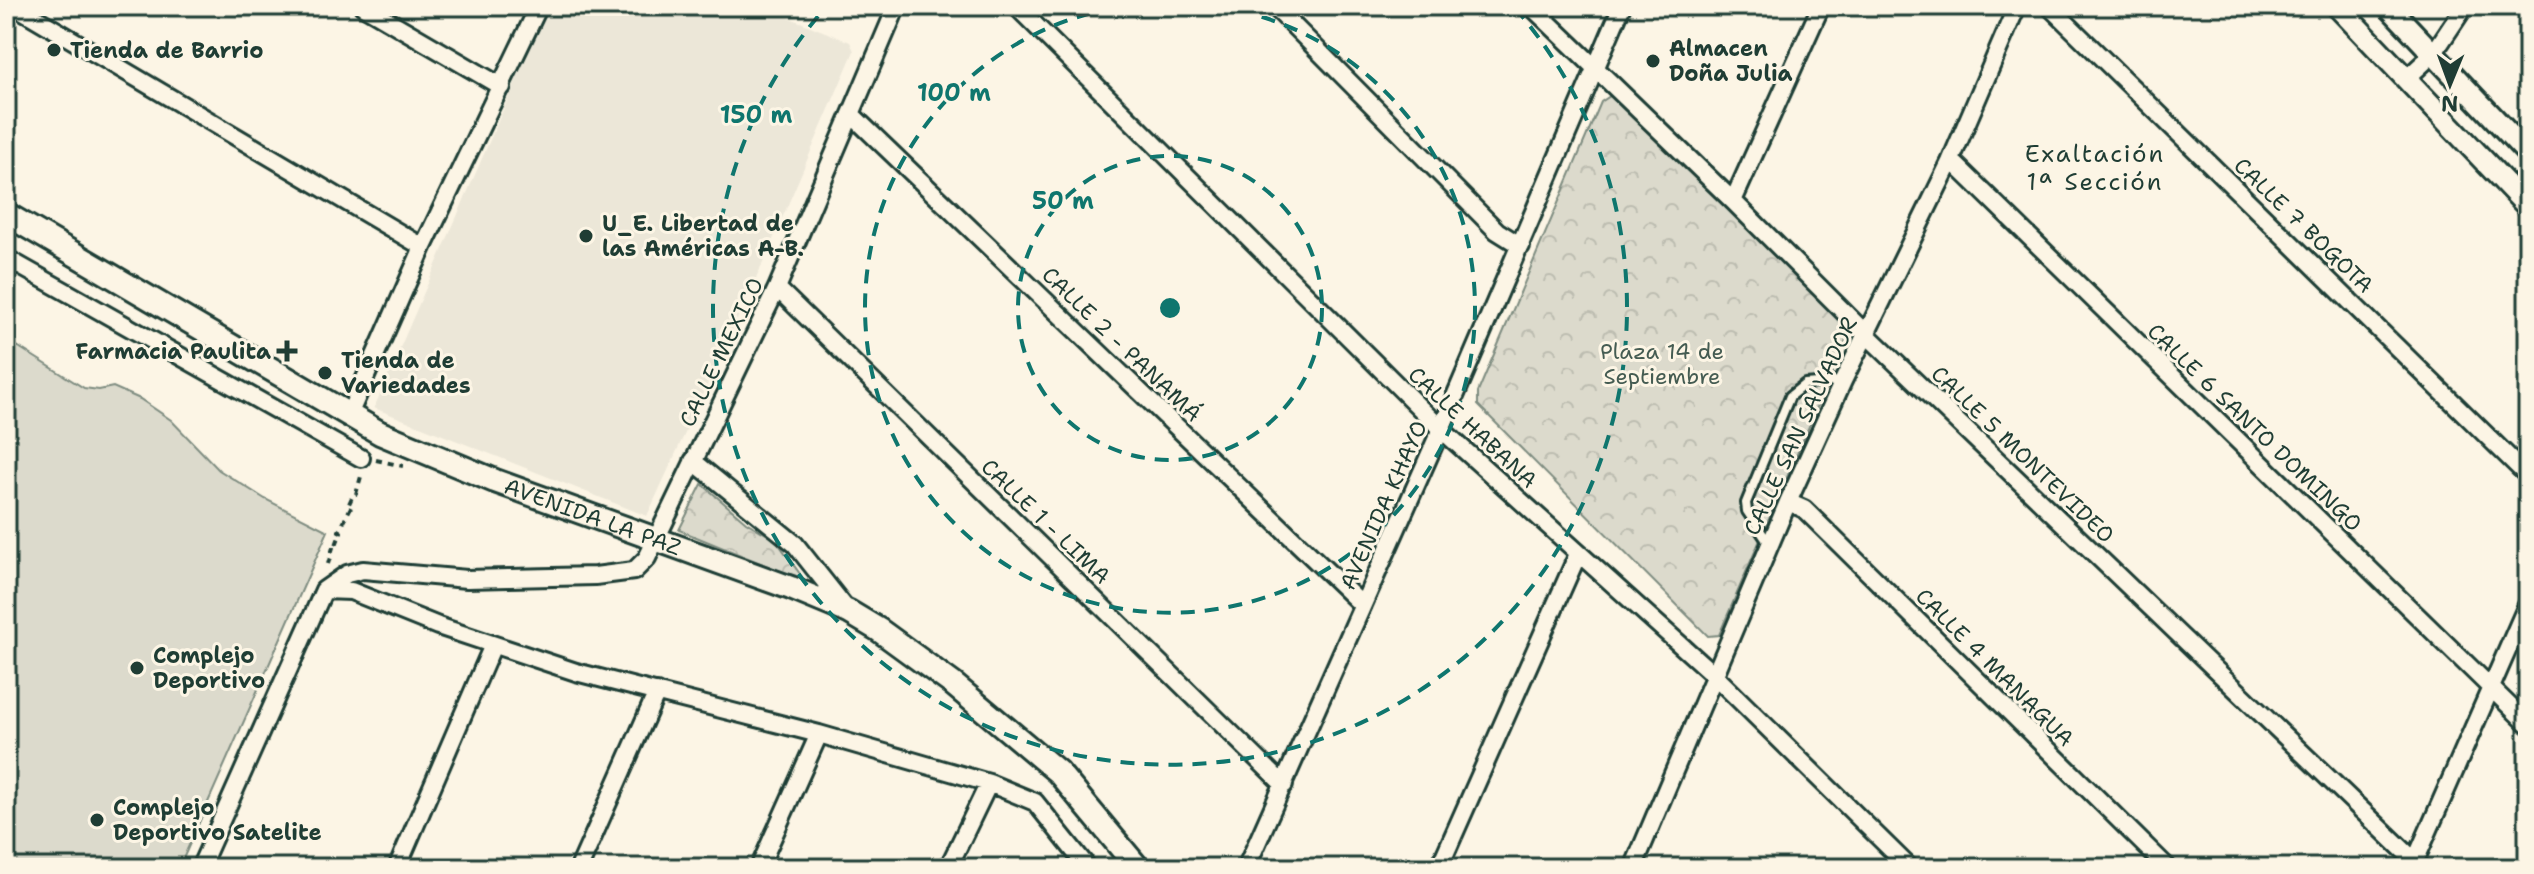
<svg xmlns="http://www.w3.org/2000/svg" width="2534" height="874" font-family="'Shantell Sans',sans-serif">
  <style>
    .built { fill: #ece7d8 }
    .grass { fill: #dcdacc; stroke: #7e8c80; stroke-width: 2 }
    .forest { fill: url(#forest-crowns); stroke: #7e8c80; stroke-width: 2 }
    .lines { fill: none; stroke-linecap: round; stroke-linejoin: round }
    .service-casing { stroke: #1f3d34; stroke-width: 14 }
    .minor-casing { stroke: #1f3d34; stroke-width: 22 }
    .tertiary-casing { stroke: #1f3d34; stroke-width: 26 }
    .secondary-casing { stroke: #1f3d34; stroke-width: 28 }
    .path { stroke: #1f3d34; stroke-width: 4; stroke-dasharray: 6 6; stroke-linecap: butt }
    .service { stroke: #fcf5e5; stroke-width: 8 }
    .minor { stroke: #fcf5e5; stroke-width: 16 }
    .tertiary { stroke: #fcf5e5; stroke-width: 20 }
    .secondary { stroke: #fcf5e5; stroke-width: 22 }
    .ring { fill: none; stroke: #0f766e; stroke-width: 4; stroke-dasharray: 14 10 }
    .poi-dot { fill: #1f3d34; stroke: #fcf5e5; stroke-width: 3 }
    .labels { text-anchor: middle; stroke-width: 6; stroke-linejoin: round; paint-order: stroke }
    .poi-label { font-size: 22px; font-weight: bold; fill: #1f3d34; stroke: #fcf5e5; text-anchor: start }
    .street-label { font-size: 22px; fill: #1f3d34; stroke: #fcf5e5 }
    .park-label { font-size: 22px; fill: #455c52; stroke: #fcf5e5 }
    .neighbourhood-label { font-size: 24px; letter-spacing: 2px; fill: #1f3d34; stroke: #fcf5e5 }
    .centre { fill: #0f766e; stroke: #fcf5e5; stroke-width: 4 }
    .ring-label { font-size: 24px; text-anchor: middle; font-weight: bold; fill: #0f766e; stroke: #fcf5e5; stroke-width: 6; stroke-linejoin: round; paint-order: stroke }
  </style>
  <defs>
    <pattern id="forest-crowns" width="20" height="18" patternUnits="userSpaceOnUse" patternTransform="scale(2)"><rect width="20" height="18" fill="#dcdacc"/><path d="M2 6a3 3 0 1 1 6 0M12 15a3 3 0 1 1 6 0" fill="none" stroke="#bcbcb0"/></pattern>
  </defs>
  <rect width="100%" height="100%" fill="#fcf5e5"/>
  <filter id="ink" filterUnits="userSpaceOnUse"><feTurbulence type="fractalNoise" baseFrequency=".0125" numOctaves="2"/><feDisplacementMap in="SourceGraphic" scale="16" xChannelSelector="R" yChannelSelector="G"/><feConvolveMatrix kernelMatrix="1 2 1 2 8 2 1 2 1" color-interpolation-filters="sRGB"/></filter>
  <g filter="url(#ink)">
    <path class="built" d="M 548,6 L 760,6 L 850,42 L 854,51 L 759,272 L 647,516 L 374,408 Z"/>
    <path class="grass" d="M 6,339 L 84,388 L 99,390 L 113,387 L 140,399 L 171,420 L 219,470 L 265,499 L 328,531 L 179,868 L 6,868 Z"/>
    <path class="forest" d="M 1613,94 L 1849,325 L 1845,343 L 1719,635 L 1708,636 L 1478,405 L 1478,392 L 1601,102 Z
      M 702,484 L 746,522 L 776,540 L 805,581 L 679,530 Z"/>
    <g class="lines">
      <g class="service-casing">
        <path id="service" d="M 1770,545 L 1747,511 L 1746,503 L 1790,396 L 1805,384 L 1842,381"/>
      </g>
      <g class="minor-casing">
        <path id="minor" d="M 15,6 L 423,247
          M 363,6 L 502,87
          M 1016,6 L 1441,429 L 1714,675 L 1910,868
          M 1274,6 L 1497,231 L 1521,246
          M 1531,6 L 1733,201 L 1866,334 L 2422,868
          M 2049,6 L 2528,476
          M 2406,79 L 2433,54 L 2465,6
          M 852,115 L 1361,604
          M 1950,162 L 1956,165 L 2528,724
          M 1733,201 L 1821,6
          M 6,258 L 361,458
          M 777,288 L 1284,785
          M 348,417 L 423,247 L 539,6
          M 693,461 L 795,544 L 848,611
          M 1788,502 L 1804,509 L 2168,868
          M 324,590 L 347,574 L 363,570 L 467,579 L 595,576 L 634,571 L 647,558 L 777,288 L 897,6
          M 324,590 L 351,591 L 438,626 L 576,672 L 819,734 L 989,783 L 1035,802 L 1088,868
          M 200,868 L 324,590
          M 397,868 L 493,645
          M 579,868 L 657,692
          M 759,868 L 819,734
          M 948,868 L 989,783
          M 1246,868 L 1441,429 L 1622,6
          M 1439,868 L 1578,554
          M 1633,868 L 1788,502 L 1843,381 L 1950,162 L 2017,6
          M 2412,868 L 2528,603"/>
      </g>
      <g class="tertiary-casing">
        <path id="tertiary" d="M 2337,6 L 2528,207
          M 2388,6 L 2528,154"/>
      </g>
      <g class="secondary-casing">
        <g id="secondary">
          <path id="s1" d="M 6,214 L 380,433 L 495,481 L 791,588 L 849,612 L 879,630 L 953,684 L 1058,772 L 1138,868"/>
        </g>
      </g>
      <path class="path" d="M 376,460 L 403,466
        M 328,564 L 334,544 L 336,545 L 341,532 L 339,531 L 351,507 L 348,506 L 353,495 L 356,494 L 362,473"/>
      <use href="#service" class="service"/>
      <use href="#minor" class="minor"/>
      <use href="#tertiary" class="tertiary"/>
      <use href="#secondary" class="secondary"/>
    </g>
  </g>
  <g class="ring">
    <circle cx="1170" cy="308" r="152"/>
    <path d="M1215 6A305 305 0 1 1 1125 6"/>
    <path d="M1515 8A457 457 0 1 1 825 8"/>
  </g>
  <g class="poi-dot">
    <circle cx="54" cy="50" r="8"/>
    <circle cx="1653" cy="61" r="8"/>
    <circle cx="586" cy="236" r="8"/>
    <path d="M283 339h8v8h8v8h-8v8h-8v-8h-8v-8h8z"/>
    <circle cx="325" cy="373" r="8"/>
    <circle cx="137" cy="668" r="8"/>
    <circle cx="97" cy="820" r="8"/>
  </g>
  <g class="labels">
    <g class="poi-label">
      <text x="1669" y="56">Almacen<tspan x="1669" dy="25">Doña Julia</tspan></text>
      <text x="70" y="58">Tienda de Barrio</text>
      <text x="602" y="231">U_E. Libertad de<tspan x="602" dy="25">las Américas A-B.</tspan></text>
      <text x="271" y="359" text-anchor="end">Farmacia Paulita</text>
      <text x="341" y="368">Tienda de<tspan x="341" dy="25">Variedades</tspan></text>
      <text x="153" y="663">Complejo<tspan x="153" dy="25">Deportivo</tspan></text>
      <text x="113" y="815">Complejo<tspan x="113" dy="25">Deportivo Satelite</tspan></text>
    </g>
    <g class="street-label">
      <text transform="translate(2304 225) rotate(44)" y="8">CALLE 7 BOGOTA</text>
      <text transform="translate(1122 344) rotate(44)" y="8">CALLE 2 - PANAMÁ</text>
      <text transform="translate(721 352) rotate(-64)" y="8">CALLE MEXICO</text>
      <text transform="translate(1800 426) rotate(-65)" y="8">CALLE SAN SALVADOR</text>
      <text transform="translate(1473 427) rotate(43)" y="8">CALLE HABANA</text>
      <text transform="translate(2255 427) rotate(44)" y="8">CALLE 6 SANTO DOMINGO</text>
      <text transform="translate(2023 454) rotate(44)" y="8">CALLE 5 MONTEVIDEO</text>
      <text transform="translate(1383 505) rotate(-66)" y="8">AVENIDA KHAYO</text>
      <text dy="8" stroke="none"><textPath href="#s1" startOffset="662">AVENIDA LA PAZ</textPath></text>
      <text transform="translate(1046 521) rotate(44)" y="8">CALLE 1 - LIMA</text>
      <text transform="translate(1995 667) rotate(45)" y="8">CALLE 4 MANAGUA</text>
    </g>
    <g class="park-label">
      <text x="1662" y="359">Plaza 14 de<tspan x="1662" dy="25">Septiembre</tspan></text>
    </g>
    <g class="neighbourhood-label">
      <text x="2095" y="162">Exaltación<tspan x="2095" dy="28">1ª Sección</tspan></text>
    </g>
  </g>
  <circle cx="1170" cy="308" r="12" class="centre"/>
  <g class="ring-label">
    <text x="954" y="101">100 m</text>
    <text x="756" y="123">150 m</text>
    <text x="1063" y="209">50 m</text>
  </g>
  <rect width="2534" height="874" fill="none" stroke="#fcf5e5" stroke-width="32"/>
  <rect x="16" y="16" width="2502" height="842" fill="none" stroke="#1f3d34" stroke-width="3" filter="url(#ink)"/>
  <g transform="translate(2450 84) rotate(181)" stroke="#fcf5e5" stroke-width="6" paint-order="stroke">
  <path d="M0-6L14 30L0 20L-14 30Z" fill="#1f3d34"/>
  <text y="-12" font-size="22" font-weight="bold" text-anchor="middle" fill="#1f3d34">N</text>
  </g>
</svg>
